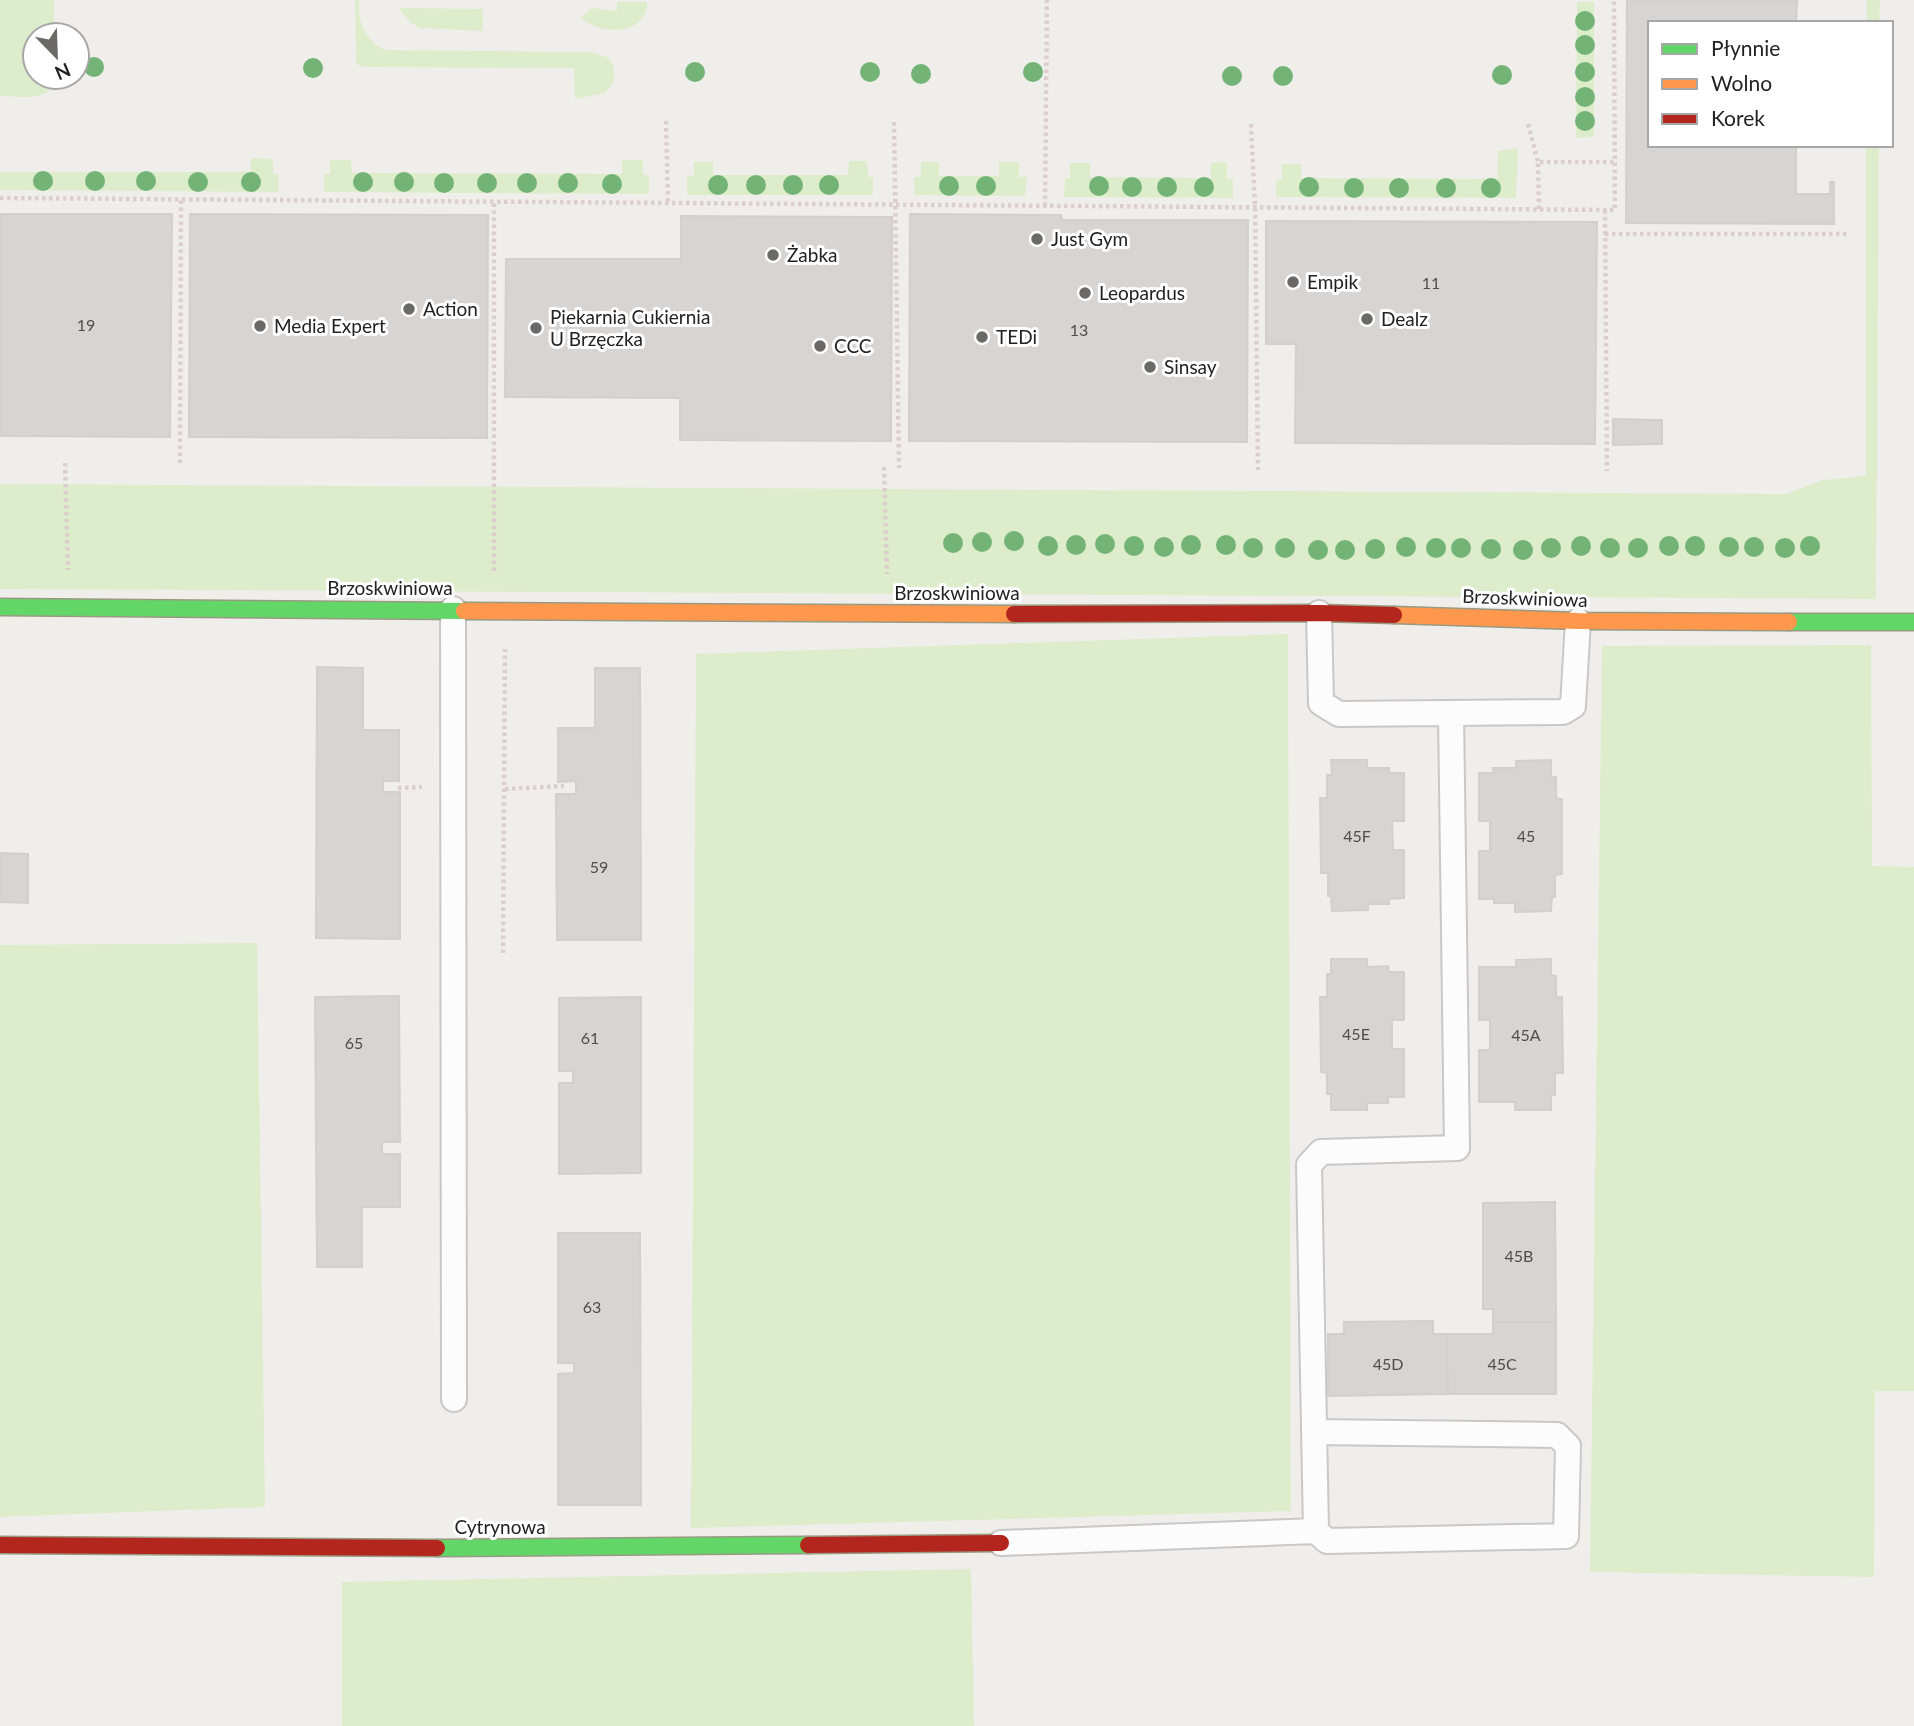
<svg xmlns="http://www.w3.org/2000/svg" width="1914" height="1726" font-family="Lato,sans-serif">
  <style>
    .grass { fill: #ddeccb }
    .building { fill: #d7d4d2; stroke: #d3d0cc; stroke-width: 2 }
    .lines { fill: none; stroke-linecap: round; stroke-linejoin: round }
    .lane-casing { stroke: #c9c8c7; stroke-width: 28 }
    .fast-casing { stroke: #999a82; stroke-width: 19 }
    .slow-casing { stroke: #999a82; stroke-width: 19 }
    .jam-casing { stroke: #999a82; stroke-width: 19 }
    .path { stroke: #dccecd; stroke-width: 4.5; stroke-dasharray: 3.5 3.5; stroke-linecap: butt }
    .lane { stroke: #fdfcfc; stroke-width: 24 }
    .fast { stroke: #63d668; stroke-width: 16 }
    .slow { stroke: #ff974d; stroke-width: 16 }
    .jam { stroke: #b3261e; stroke-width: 16 }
    .tree { fill: #73b476 }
    .poi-dot { fill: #6a6968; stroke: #fff; stroke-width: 2.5 }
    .labels { text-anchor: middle; stroke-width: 6; stroke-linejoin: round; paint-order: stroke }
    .number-label { font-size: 16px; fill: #4f4e4e }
    .poi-label { font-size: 19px; fill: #222; stroke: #fff; text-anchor: start }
    .street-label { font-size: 19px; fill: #222; stroke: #fff }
  </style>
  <rect width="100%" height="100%" fill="#f0eeeb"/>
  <path class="grass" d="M 0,0 L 54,0 L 54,35 L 35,35 L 35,77 L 53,77 C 53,104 19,96 0,96 Z
    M 355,0 L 359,0 C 358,23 364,39 385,50 L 592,52 L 609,58 C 617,70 616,82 605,93 L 575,99 L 574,68 L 363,67 L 356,64 Z
    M 1867,0 L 1880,0 L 1879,23 L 1867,23 Z
    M 617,2 L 647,2 C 648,35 599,37 581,17 L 592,8 L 617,11 Z
    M 1577,2 L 1594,2 L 1594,137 L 1576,138 Z
    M 399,8 L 483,9 L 483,31 L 420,28 L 410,22 Z
    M 1866,145 L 1879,145 L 1876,599 L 0,589 L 0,484 L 1786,494 L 1823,480 L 1866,476 Z
    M 1518,148 L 1516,198 L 1276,197 L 1276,180 L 1282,179 L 1282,164 L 1301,164 L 1301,178 L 1497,179 L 1498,151 Z
    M 251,158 L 273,159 L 273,174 L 278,174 L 279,192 L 0,190 L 0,172 L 251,172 Z
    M 330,160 L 351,160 L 352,173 L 622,174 L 622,160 L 643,160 L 643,175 L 649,175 L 649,194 L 324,192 L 324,174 L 330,174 Z
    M 849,161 L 867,161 L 868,177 L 873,177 L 873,195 L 687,195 L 687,176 L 694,176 L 694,162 L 713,162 L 713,175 L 848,175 Z
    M 921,162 L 939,162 L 939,176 L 999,176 L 999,162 L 1019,162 L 1019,177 L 1027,177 L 1025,196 L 915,195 L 914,177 L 921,177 Z
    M 1227,162 L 1227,179 L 1233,179 L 1233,198 L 1064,197 L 1065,178 L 1070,178 L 1070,163 L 1090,163 L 1090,177 L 1211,178 L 1211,163 Z
    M 1288,634 L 1291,1511 L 691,1528 L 696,654 Z
    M 1871,645 L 1872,866 L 1914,867 L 1914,1391 L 1875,1391 L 1874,1577 L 1590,1572 L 1602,646 Z
    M 257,943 L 265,1507 L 0,1517 L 0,945 Z
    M 971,1569 L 974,1726 L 342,1726 L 342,1582 Z"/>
  <path class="building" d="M 1627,0 L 1797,0 L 1796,23 L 1650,23 L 1650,145 L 1796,145 L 1796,194 L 1830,194 L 1830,182 L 1834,182 L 1834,224 L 1626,223 Z
    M 0,214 L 172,214 L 170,437 L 0,436 Z
    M 190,214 L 488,215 L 487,438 L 189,437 Z
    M 910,214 L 1061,215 L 1062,220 L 1248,220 L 1247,442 L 909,441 Z
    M 681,216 L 892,217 L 891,441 L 680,440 L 680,398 L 505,397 L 506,259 L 681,259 Z
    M 1266,221 L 1597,222 L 1595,444 L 1295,443 L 1296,344 L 1266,344 Z
    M 1613,419 L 1662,420 L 1662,444 L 1613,445 Z
    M 317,667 L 363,668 L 363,730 L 399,730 L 399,781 L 383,781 L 383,792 L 400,792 L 400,939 L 316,938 Z
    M 595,668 L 640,668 L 641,940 L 557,940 L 556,794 L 576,794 L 576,781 L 558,782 L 558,728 L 595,728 Z
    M 1331,760 L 1367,760 L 1367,768 L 1389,768 L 1389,773 L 1404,773 L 1404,821 L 1392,821 L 1393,850 L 1404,850 L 1404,898 L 1389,899 L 1389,904 L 1368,904 L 1368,910 L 1332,911 L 1331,896 L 1328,896 L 1328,873 L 1321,873 L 1320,798 L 1327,798 L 1327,775 L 1332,775 Z
    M 1551,760 L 1551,777 L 1556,777 L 1556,798 L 1562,799 L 1562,874 L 1555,875 L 1555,897 L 1552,897 L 1551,911 L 1515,912 L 1515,903 L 1494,903 L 1494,899 L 1479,899 L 1479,851 L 1490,851 L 1490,821 L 1479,821 L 1479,773 L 1494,773 L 1493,768 L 1516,768 L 1516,761 Z
    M 0,853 L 28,854 L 28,903 L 0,902 Z
    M 1331,959 L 1367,959 L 1367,967 L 1388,966 L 1389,972 L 1404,972 L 1404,1020 L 1392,1020 L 1392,1049 L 1404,1049 L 1404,1097 L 1388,1097 L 1388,1103 L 1367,1103 L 1367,1110 L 1331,1110 L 1331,1094 L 1327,1094 L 1327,1073 L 1321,1072 L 1320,997 L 1327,997 L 1327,974 L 1331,974 Z
    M 1551,959 L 1551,975 L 1556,976 L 1556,997 L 1562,997 L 1563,1073 L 1555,1073 L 1555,1095 L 1551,1095 L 1551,1110 L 1515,1110 L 1515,1102 L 1479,1102 L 1479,1050 L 1490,1050 L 1490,1020 L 1479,1020 L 1479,967 L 1516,967 L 1516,960 Z
    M 399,996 L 400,1142 L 382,1142 L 382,1154 L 400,1154 L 400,1207 L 362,1207 L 362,1267 L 317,1267 L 315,997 Z
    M 641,997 L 641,1173 L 559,1174 L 559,1083 L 573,1083 L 573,1071 L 559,1071 L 559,998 Z
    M 1555,1202 L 1556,1322 L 1493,1322 L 1493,1309 L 1483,1309 L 1483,1203 Z
    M 558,1233 L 640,1233 L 641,1505 L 558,1505 L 558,1374 L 574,1373 L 574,1363 L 558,1363 Z
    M 1433,1321 L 1433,1334 L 1447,1334 L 1448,1394 L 1328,1396 L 1328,1334 L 1344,1334 L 1344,1322 Z
    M 1493,1322 L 1556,1322 L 1556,1394 L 1448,1394 L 1447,1334 L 1493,1334 Z"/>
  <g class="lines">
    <g class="lane-casing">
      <path id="lane" d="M 453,609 L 454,1399
        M 1319,613 L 1321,703 L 1339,714 L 1563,712 L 1573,706 L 1578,621
        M 1314,1432 L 1557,1435 L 1568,1446 L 1566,1536 L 1327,1541 L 1316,1531 L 1309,1165 L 1321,1152 L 1457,1148 L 1451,713
        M 1001,1543 L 1316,1531"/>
    </g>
    <g class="fast-casing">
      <path id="fast" d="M 0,607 L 464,611
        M 1789,622 L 1914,622
        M 437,1548 L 808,1545"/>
    </g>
    <g class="slow-casing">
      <path id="slow" d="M 464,611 L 1014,614
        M 1394,615 L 1578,621 L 1789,622"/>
    </g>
    <g class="jam-casing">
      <path id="jam" d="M 1014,614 L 1319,613 L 1394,615
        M 0,1545 L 437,1548
        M 808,1545 L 1001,1543"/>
    </g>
    <path class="path" d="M 666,121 L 668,203
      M 894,122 L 899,468
      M 1251,124 L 1255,207 L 1258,470
      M 1528,124 L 1538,162
      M 0,198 L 1615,210 L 1614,0
      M 1045,206 L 1047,0
      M 1539,209 L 1538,162 L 1615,162
      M 1605,210 L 1607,471
      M 1605,234 L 1847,234
      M 65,463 L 68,570
      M 180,463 L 181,200
      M 884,467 L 887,574
      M 494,571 L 494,202
      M 398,788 L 422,787
      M 505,789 L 564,786
      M 503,953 L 505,649"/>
    <use href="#lane" class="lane"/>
    <use href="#fast" class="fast"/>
    <use href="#slow" class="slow"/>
    <use href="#jam" class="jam"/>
  </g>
  <g class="tree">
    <circle cx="1585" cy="21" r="10"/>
    <circle cx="1585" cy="45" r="10"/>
    <circle cx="94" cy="67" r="10"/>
    <circle cx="313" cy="68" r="10"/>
    <circle cx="695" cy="72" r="10"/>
    <circle cx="870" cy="72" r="10"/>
    <circle cx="1033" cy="72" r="10"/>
    <circle cx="1585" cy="72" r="10"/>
    <circle cx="921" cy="74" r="10"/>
    <circle cx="1502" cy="75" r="10"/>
    <circle cx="1232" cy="76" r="10"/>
    <circle cx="1283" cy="76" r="10"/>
    <circle cx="1585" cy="97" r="10"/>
    <circle cx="1585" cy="121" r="10"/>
    <circle cx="43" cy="181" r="10"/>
    <circle cx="95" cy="181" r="10"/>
    <circle cx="146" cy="181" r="10"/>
    <circle cx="198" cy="182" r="10"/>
    <circle cx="251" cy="182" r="10"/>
    <circle cx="363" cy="182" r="10"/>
    <circle cx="404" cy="182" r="10"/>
    <circle cx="444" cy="183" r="10"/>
    <circle cx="487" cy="183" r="10"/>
    <circle cx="527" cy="183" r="10"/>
    <circle cx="568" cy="183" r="10"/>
    <circle cx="612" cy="184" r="10"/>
    <circle cx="718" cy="185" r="10"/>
    <circle cx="756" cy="185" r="10"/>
    <circle cx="793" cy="185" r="10"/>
    <circle cx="829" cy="185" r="10"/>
    <circle cx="949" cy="186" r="10"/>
    <circle cx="986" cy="186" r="10"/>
    <circle cx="1099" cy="186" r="10"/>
    <circle cx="1132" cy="187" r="10"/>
    <circle cx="1167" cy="187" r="10"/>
    <circle cx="1204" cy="187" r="10"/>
    <circle cx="1309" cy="187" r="10"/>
    <circle cx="1354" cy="188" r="10"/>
    <circle cx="1399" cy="188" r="10"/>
    <circle cx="1446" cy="188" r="10"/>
    <circle cx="1491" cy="188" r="10"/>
    <circle cx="1014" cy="541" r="10"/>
    <circle cx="982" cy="542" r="10"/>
    <circle cx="953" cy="543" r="10"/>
    <circle cx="1105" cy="544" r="10"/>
    <circle cx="1076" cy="545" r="10"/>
    <circle cx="1191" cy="545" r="10"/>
    <circle cx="1226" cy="545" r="10"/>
    <circle cx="1048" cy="546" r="10"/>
    <circle cx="1134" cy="546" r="10"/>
    <circle cx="1581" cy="546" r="10"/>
    <circle cx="1669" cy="546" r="10"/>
    <circle cx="1695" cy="546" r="10"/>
    <circle cx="1810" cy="546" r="10"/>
    <circle cx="1164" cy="547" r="10"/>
    <circle cx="1406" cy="547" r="10"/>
    <circle cx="1729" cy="547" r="10"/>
    <circle cx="1754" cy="547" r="10"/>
    <circle cx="1253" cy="548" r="10"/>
    <circle cx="1285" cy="548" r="10"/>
    <circle cx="1436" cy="548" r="10"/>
    <circle cx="1461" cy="548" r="10"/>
    <circle cx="1551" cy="548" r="10"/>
    <circle cx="1610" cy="548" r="10"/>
    <circle cx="1638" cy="548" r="10"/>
    <circle cx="1785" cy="548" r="10"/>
    <circle cx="1375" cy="549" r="10"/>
    <circle cx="1491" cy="549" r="10"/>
    <circle cx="1318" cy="550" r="10"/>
    <circle cx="1345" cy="550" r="10"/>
    <circle cx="1523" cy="550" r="10"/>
  </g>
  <g class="poi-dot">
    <circle cx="1037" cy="239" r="7"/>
    <circle cx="773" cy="255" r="7"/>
    <circle cx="1293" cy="282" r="7"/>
    <circle cx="1085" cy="293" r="7"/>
    <circle cx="409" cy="309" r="7"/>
    <circle cx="1367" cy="319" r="7"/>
    <circle cx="260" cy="326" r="7"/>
    <circle cx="536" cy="328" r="7"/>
    <circle cx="982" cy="337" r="7"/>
    <circle cx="820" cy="346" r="7"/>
    <circle cx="1150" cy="367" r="7"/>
  </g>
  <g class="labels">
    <g class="number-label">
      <text x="1431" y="289">11</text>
      <text x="86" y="331">19</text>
      <text x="1079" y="336">13</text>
      <text x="1357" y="842">45F</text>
      <text x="1526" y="842">45</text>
      <text x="599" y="873">59</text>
      <text x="1356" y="1040">45E</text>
      <text x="1526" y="1041">45A</text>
      <text x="590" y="1044">61</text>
      <text x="354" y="1049">65</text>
      <text x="1519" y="1262">45B</text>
      <text x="592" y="1313">63</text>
      <text x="1388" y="1370">45D</text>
      <text x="1502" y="1370">45C</text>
    </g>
    <g class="poi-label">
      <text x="1051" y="246">Just Gym</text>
      <text x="787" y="262">Żabka</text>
      <text x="1307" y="289">Empik</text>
      <text x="1099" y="300">Leopardus</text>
      <text x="423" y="316">Action</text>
      <text x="550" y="324">Piekarnia Cukiernia<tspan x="550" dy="22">U Brzęczka</tspan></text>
      <text x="1381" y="326">Dealz</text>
      <text x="274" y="333">Media Expert</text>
      <text x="996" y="344">TEDi</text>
      <text x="834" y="353">CCC</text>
      <text x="1164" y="374">Sinsay</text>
    </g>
    <g class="street-label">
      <text x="390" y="595">Brzoskwiniowa</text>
      <text x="957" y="600">Brzoskwiniowa</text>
      <text transform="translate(1525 598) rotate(2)" y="7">Brzoskwiniowa</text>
      <text x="500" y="1534">Cytrynowa</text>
    </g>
  </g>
  <rect x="1648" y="21" width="245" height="126" fill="#ffffff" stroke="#a7a7a7" stroke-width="2"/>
  <rect x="1662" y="44" width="35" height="10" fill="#63d668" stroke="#a7a7a7" stroke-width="2"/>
  <text x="1711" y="56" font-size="21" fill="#222222">Płynnie</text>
  <rect x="1662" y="79" width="35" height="10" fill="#ff974d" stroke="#a7a7a7" stroke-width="2"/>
  <text x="1711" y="91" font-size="21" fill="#222222">Wolno</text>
  <rect x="1662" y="114" width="35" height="10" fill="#b3261e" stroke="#a7a7a7" stroke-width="2"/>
  <text x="1711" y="126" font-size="21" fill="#222222">Korek</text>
  <g transform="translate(56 56) rotate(157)"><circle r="33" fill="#ffffff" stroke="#a7a7a7" stroke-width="2"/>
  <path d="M0-5L12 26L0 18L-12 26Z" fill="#6a6968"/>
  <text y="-10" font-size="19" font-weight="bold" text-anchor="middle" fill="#222222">N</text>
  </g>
</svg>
